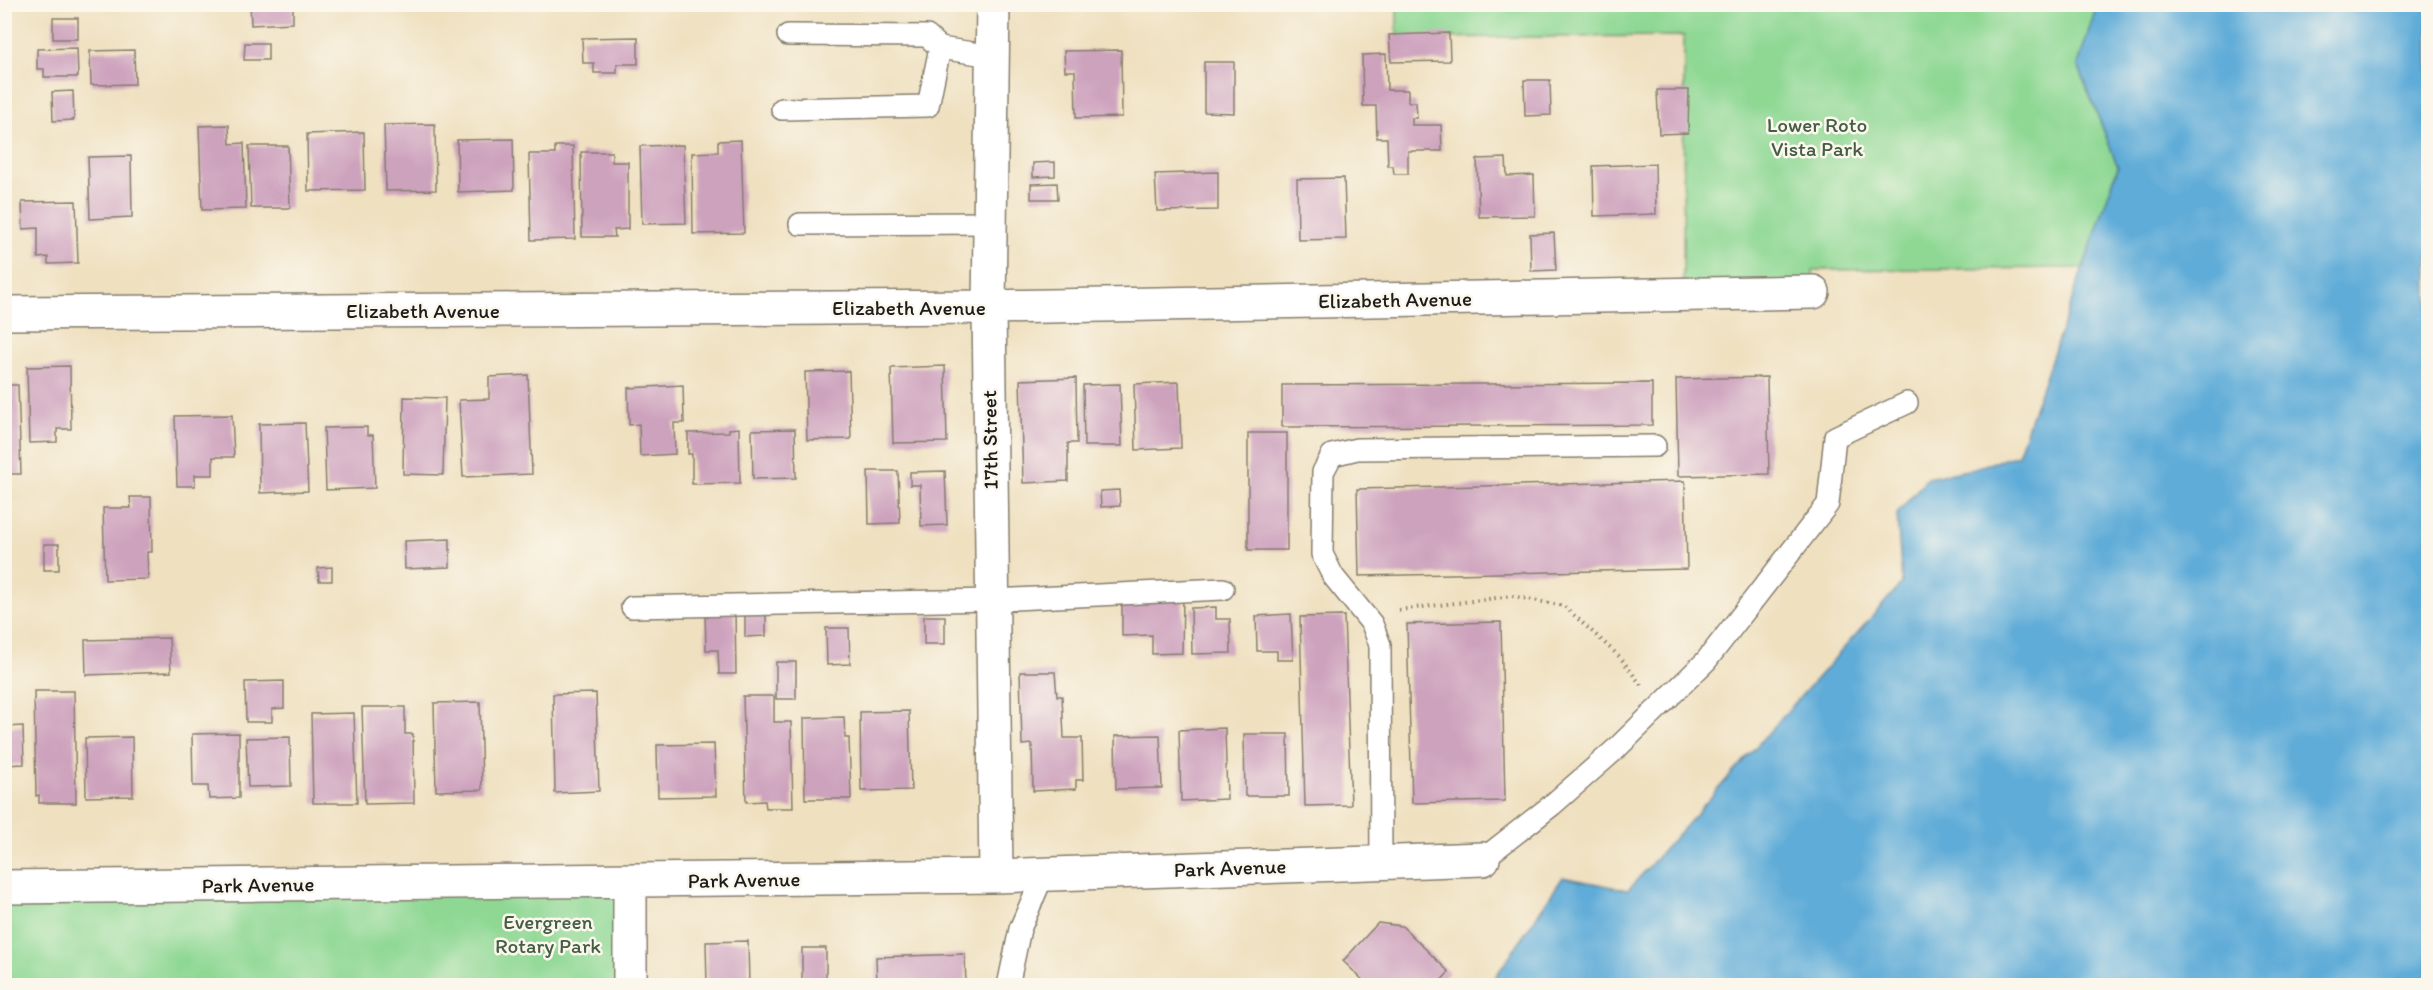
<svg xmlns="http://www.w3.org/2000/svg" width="2433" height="990" font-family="Itim,sans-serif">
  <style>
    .green { fill: #8fd894; stroke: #567a58; stroke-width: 1.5 }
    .water { fill: #5facd8; stroke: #3e647a; stroke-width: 1.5 }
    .building { fill: #cda2bd }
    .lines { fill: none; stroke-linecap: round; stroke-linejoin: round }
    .lane-casing { stroke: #867e6e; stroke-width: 24 }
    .street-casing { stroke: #867e6e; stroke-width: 36 }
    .path { stroke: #867e6e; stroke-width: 4; stroke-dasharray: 1.5 4.5; stroke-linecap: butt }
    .lane { stroke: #fff; stroke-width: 21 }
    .street { stroke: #fff; stroke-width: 33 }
    .labels { text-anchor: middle; stroke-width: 5; stroke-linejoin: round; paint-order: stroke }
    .park-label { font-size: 21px; fill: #445e46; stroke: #fbf7ec }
    .street-label { font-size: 21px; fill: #1c1c1c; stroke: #fbf7ec }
  </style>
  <rect width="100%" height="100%" fill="#fbf7ec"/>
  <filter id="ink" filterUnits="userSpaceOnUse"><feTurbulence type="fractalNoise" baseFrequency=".0167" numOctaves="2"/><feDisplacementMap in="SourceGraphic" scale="12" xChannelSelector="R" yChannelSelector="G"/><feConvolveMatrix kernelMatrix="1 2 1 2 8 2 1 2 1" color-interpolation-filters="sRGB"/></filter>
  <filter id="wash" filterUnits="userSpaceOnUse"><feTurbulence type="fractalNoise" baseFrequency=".008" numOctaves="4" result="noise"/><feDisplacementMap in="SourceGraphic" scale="24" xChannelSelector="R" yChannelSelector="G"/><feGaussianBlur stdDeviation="1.35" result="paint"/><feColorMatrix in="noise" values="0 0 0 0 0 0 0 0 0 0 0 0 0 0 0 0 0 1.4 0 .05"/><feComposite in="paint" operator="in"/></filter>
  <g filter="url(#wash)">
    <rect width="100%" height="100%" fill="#efe0c0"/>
    <path class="green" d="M 1397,4 L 2097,5 L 2078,65 L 2118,167 L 2084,268 L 1813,270 L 1813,292 L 1683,295 L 1684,36 L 1397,38 Z
      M 630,881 L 630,985 L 5,985 L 4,887 Z"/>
    <path class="water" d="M 2097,5 L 2428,5 L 2428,985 L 1490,985 L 1563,877 L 1628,890 L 1902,583 L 1897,514 L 1927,478 L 1968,470 L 2018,455 L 2118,167 L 2078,65 Z"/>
    <g id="blocks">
      <path class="building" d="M 250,4 L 293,4 L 293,23 L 251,25 Z
        M 53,18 L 78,18 L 78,39 L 53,39 Z
        M 1449,33 L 1450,61 L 1391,62 L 1389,35 Z
        M 638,37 L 638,64 L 617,64 L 617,73 L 594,73 L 594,63 L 583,63 L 582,38 Z
        M 245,43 L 268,43 L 268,60 L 244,60 Z
        M 77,48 L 78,77 L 44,77 L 44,69 L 37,69 L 37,49 Z
        M 134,50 L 135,84 L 91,85 L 90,51 Z
        M 1121,50 L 1122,117 L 1076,118 L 1075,71 L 1065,71 L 1064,51 Z
        M 1386,54 L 1387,90 L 1408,90 L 1408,102 L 1416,102 L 1417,118 L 1412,118 L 1412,125 L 1441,125 L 1442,151 L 1408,151 L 1408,174 L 1394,174 L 1393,166 L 1388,166 L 1387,138 L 1377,138 L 1376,106 L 1363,106 L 1362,55 Z
        M 1204,62 L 1234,62 L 1234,113 L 1204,112 Z
        M 1524,80 L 1550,80 L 1551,115 L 1525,116 Z
        M 1657,90 L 1689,90 L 1688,133 L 1659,134 Z
        M 73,91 L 74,120 L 53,121 L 52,92 Z
        M 435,124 L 436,190 L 386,191 L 384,125 Z
        M 229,125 L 230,144 L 244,143 L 246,209 L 202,210 L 199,126 Z
        M 364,132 L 365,190 L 308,191 L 307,134 Z
        M 513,139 L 514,190 L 458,192 L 457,140 Z
        M 741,140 L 744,233 L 693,234 L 692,153 L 718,152 L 718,141 Z
        M 683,145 L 686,223 L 642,224 L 640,146 Z
        M 249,146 L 288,146 L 290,208 L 251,208 Z
        M 555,146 L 573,146 L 575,239 L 531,240 L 529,154 L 555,154 Z
        M 581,152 L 612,152 L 612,162 L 628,162 L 628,229 L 614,230 L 615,237 L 582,237 Z
        M 131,156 L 132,217 L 90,219 L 88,157 Z
        M 1506,158 L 1507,176 L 1534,175 L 1535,216 L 1479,217 L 1477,159 Z
        M 1055,162 L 1055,176 L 1033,177 L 1033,163 Z
        M 1655,164 L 1656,214 L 1594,216 L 1593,166 Z
        M 1218,172 L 1218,210 L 1157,211 L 1155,174 Z
        M 1344,178 L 1346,239 L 1298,240 L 1297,179 Z
        M 1057,183 L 1058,199 L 1031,199 L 1031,184 Z
        M 76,201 L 78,263 L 48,264 L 48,257 L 38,258 L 38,228 L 23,229 L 22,202 Z
        M 1554,233 L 1556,270 L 1531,271 L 1530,234 Z
        M 70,366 L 71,429 L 57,429 L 57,442 L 29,443 L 27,367 Z
        M 945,366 L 947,442 L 893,443 L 891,368 Z
        M 849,371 L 851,439 L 807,440 L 805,372 Z
        M 528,375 L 532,474 L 463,477 L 459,400 L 489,399 L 489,377 Z
        M 1767,377 L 1769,474 L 1678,476 L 1676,379 Z
        M 1076,378 L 1077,443 L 1068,443 L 1068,481 L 1023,483 L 1020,380 Z
        M 1179,382 L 1181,448 L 1136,450 L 1134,384 Z
        M 1652,383 L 1652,425 L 1282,427 L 1282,385 Z
        M 1120,384 L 1122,446 L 1084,446 L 1083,385 Z
        M 4,385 L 18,385 L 21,474 L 4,474 Z
        M 683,385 L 684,423 L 674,423 L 675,454 L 640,456 L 639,424 L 629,425 L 628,388 Z
        M 404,397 L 445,398 L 443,475 L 403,474 Z
        M 232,415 L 234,457 L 213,457 L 213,475 L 195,475 L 195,486 L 177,486 L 175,416 Z
        M 305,423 L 308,491 L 260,493 L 259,424 Z
        M 367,427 L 367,435 L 373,435 L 375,488 L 326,490 L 324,428 Z
        M 739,428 L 740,483 L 692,484 L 692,454 L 688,454 L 688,433 L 729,432 L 729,429 Z
        M 795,429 L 796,478 L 753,479 L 752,430 Z
        M 1248,433 L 1287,433 L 1287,550 L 1248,550 Z
        M 868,471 L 898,471 L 900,523 L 869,524 Z
        M 945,471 L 947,525 L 921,526 L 920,485 L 910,485 L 910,472 Z
        M 1685,481 L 1687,569 L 1359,576 L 1357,489 Z
        M 1119,490 L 1120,506 L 1101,507 L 1100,491 Z
        M 130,497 L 151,497 L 152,552 L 147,552 L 148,579 L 105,580 L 103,508 L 131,508 Z
        M 450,539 L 450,567 L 405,569 L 404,541 Z
        M 44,544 L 59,544 L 59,570 L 44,570 Z
        M 332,567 L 332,581 L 319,581 L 318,568 Z
        M 1183,596 L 1182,653 L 1152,654 L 1152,635 L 1122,636 L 1122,598 Z
        M 1216,607 L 1216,619 L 1230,619 L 1231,653 L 1192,654 L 1191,608 Z
        M 705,612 L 735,612 L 736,674 L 719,674 L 718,650 L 706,650 Z
        M 745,612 L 766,612 L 766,636 L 745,637 Z
        M 1291,614 L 1293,660 L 1277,660 L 1277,651 L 1257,651 L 1256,616 Z
        M 924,616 L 945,616 L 945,644 L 924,644 Z
        M 1344,616 L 1351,805 L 1305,806 L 1300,617 Z
        M 1501,622 L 1505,801 L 1412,803 L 1407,624 Z
        M 826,628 L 849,628 L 850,664 L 827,665 Z
        M 169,638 L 171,672 L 86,675 L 85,640 Z
        M 776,662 L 796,662 L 796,699 L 776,699 Z
        M 1020,672 L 1055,672 L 1057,696 L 1062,696 L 1064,738 L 1082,738 L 1083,780 L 1076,780 L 1076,789 L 1033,791 L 1032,744 L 1022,745 Z
        M 284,681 L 284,708 L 272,709 L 272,722 L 246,722 L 245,682 Z
        M 34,691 L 74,691 L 76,803 L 39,803 L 39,795 L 36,796 Z
        M 596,693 L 599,791 L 555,793 L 553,694 Z
        M 743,696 L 774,696 L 774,722 L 791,722 L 793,808 L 766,808 L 765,801 L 746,802 Z
        M 480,702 L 482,790 L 436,791 L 434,703 Z
        M 362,707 L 405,707 L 405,734 L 413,734 L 414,803 L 365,804 Z
        M 909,711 L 911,790 L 861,791 L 860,712 Z
        M 354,713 L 357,803 L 313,803 L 311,714 Z
        M 844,717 L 845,738 L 849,738 L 851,799 L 805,799 L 804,718 Z
        M 23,726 L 24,764 L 5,765 L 5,727 Z
        M 1225,728 L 1227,799 L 1181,801 L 1179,730 Z
        M 239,733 L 239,798 L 209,799 L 208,786 L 193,786 L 192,734 Z
        M 1244,734 L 1288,734 L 1289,796 L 1245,796 Z
        M 1160,735 L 1162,788 L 1116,789 L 1115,736 Z
        M 132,737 L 133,796 L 86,797 L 85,738 Z
        M 290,737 L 291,786 L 248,787 L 246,738 Z
        M 714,744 L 716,796 L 658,797 L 657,745 Z
        M 1378,923 L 1402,926 L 1449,972 L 1436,986 L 1369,986 L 1343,961 Z
        M 748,941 L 749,986 L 707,986 L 706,942 Z
        M 802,948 L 826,948 L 826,986 L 802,986 Z
        M 965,954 L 966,986 L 877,986 L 876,957 Z"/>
    </g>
  </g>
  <g filter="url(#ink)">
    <use href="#blocks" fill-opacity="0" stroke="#867e6e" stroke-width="1.5"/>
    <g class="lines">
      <g class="lane-casing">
        <path id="lane" d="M 788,35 L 927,36 L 940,48 L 992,56
          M 782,109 L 928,106 L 940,48
          M 800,224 L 990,223
          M 632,607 L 992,600 L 1223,589
          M 1483,859 L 1552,805 L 1617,748 L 1706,661 L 1828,504 L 1835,437 L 1907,403
          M 1381,863 L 1380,645 L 1372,624 L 1333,576 L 1322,554 L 1323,472 L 1332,455 L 1357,449 L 1655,446
          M 1008,986 L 1020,929 L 1043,875"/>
      </g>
      <g class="street-casing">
        <path id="street" d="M 993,4 L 989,307 L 996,876
          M 4,313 L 989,307 L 1813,292
          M 630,881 L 630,986
          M 4,887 L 996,876 L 1483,859"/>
      </g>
      <path class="path" d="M 1399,610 L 1512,596 L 1564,606 L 1620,657 L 1641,685"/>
      <use href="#lane" class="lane"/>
      <use href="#street" class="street"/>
    </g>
  </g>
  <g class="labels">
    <g class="park-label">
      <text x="1817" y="132">Lower Roto<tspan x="1817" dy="24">Vista Park</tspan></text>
      <text x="548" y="929">Evergreen<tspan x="548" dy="24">Rotary Park</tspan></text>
    </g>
    <g class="street-label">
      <text transform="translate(1395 300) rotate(-1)" y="7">Elizabeth Avenue</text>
      <text x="909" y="315">Elizabeth Avenue</text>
      <text x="423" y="318">Elizabeth Avenue</text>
      <text transform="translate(990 440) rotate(-91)" y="7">17th Street</text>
      <text transform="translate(1230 868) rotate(-2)" y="7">Park Avenue</text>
      <text transform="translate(744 880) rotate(-1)" y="7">Park Avenue</text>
      <text transform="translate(258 885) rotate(-1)" y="7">Park Avenue</text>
    </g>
  </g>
  <rect width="2433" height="990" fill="none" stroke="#fbf7ec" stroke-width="24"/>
</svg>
